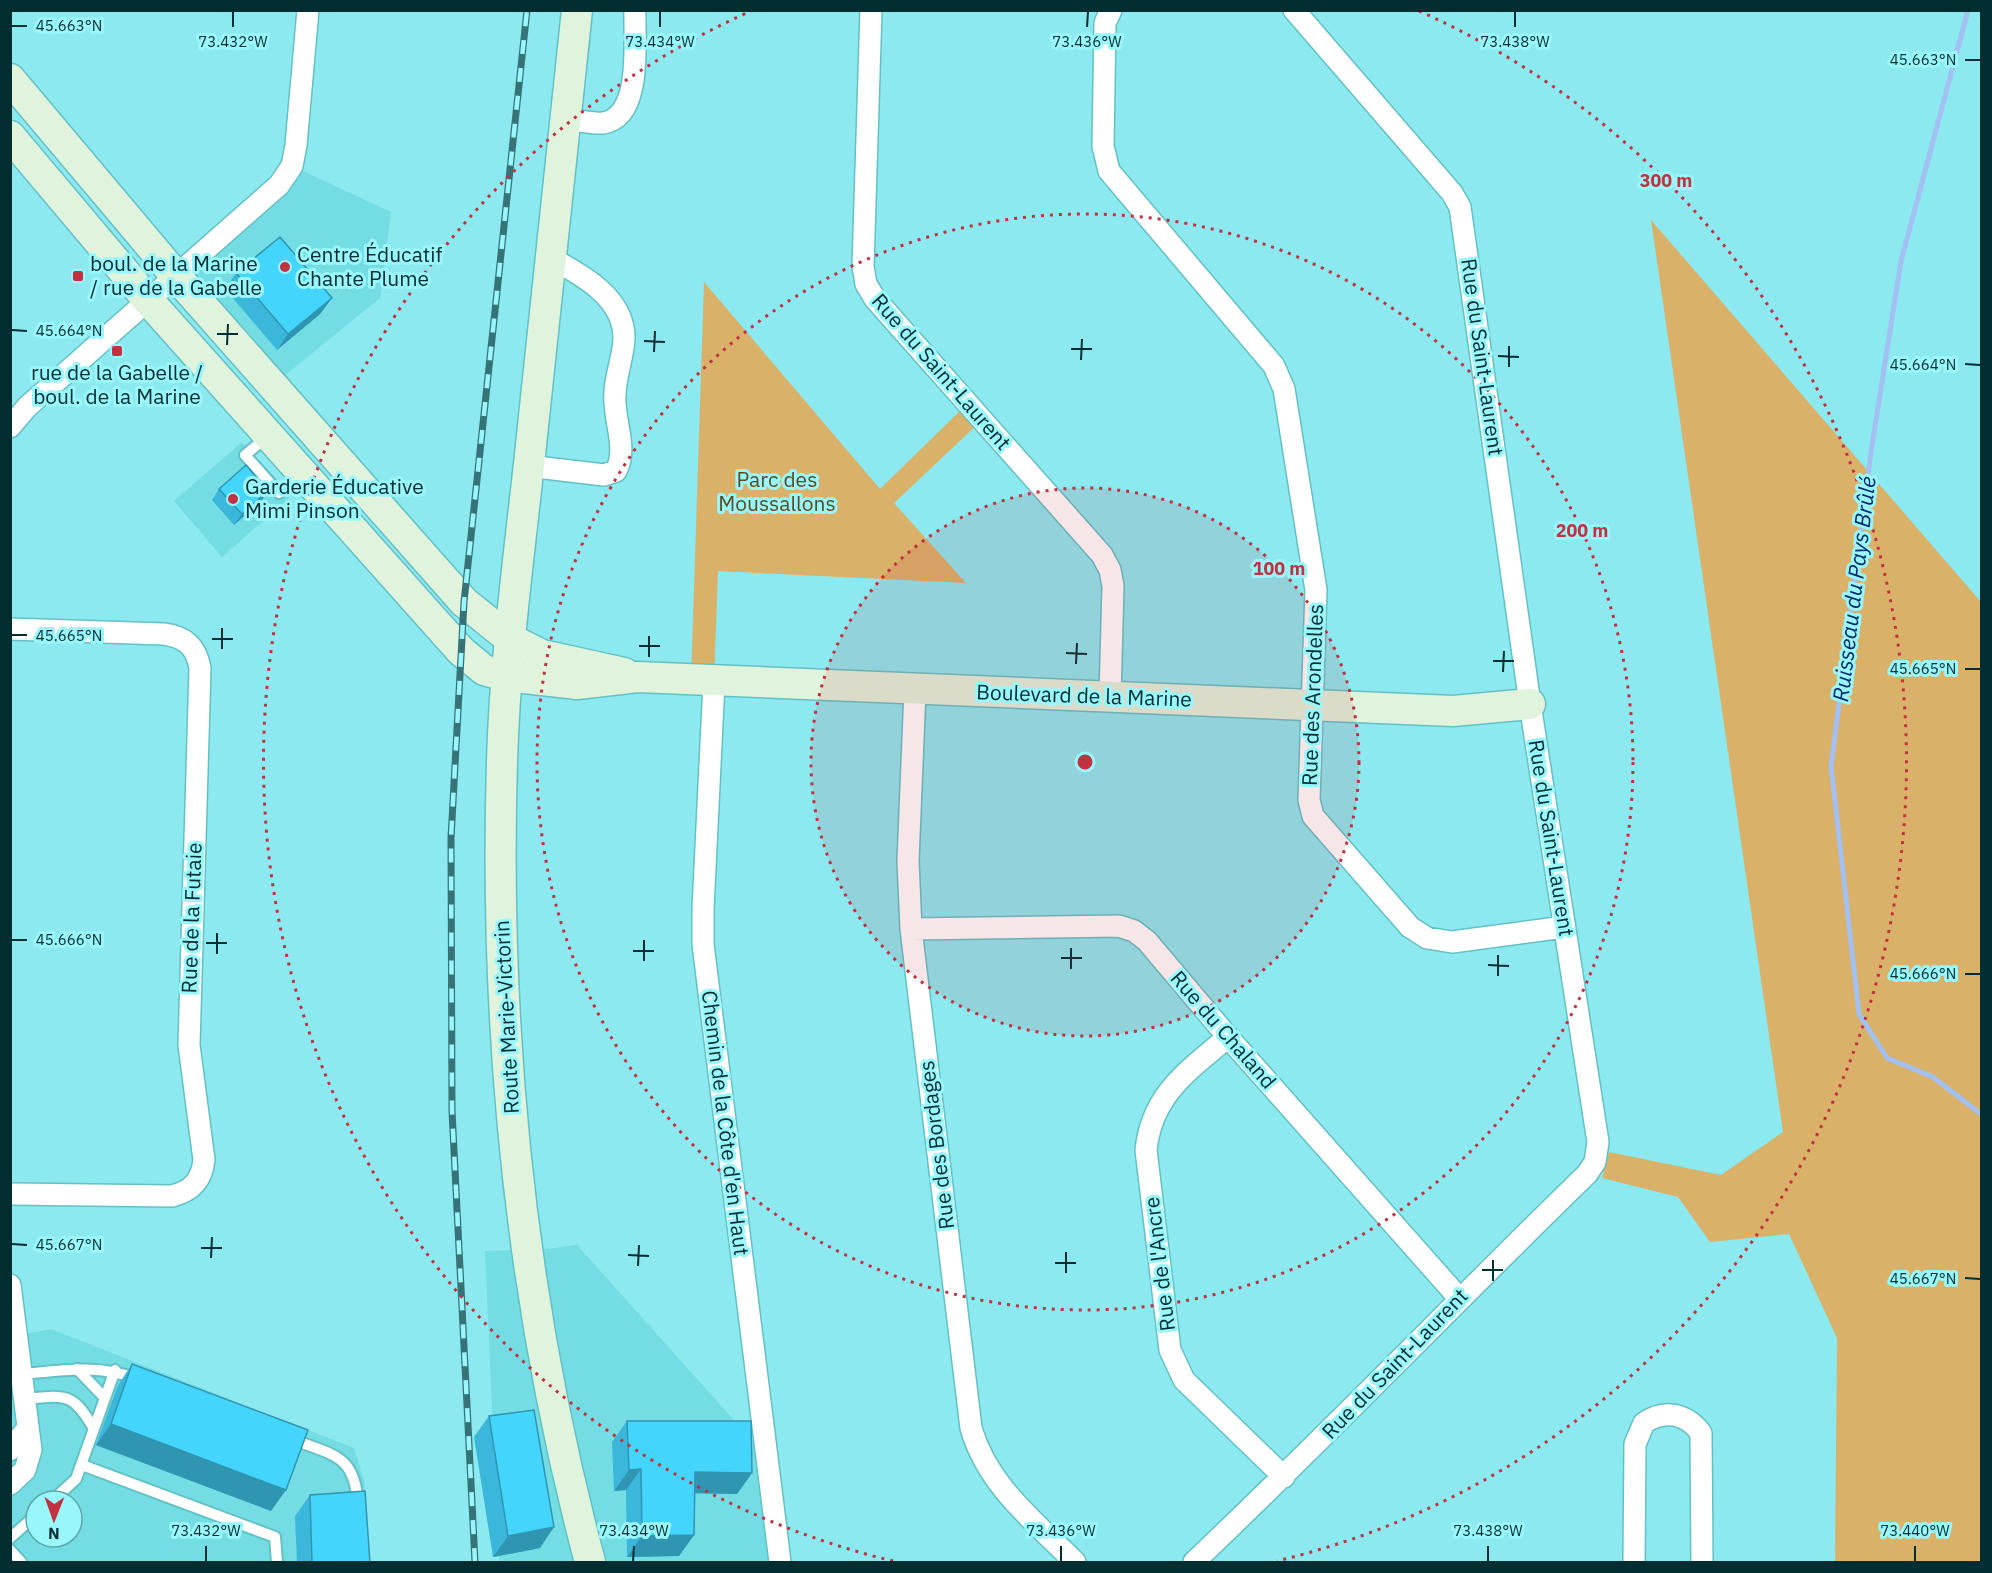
<svg xmlns="http://www.w3.org/2000/svg" width="1992" height="1573" font-family="'IBM Plex Sans',sans-serif">
  <style>
    .built { fill: #74dde3; fill-rule: evenodd }
    .green { fill: #dab169 }
    .lines { fill: none; stroke-linecap: round; stroke-linejoin: round }
    .stream { stroke: #a2c0f2; stroke-width: 5 }
    .lane-casing { stroke: #63c1c6; stroke-width: 14 }
    .street-casing { stroke: #63c1c6; stroke-width: 24 }
    .secondary-casing { stroke: #63c1c6; stroke-width: 33 }
    .lane { stroke: #fff; stroke-width: 10 }
    .street { stroke: #fff; stroke-width: 21 }
    .secondary { stroke: #e0f3dc; stroke-width: 30 }
    .rail-casing { stroke: #367378; stroke-width: 7 }
    .rail { stroke: #99f7fc; stroke-width: 4.5; stroke-dasharray: 14; stroke-linecap: butt }
    .wall { fill: #3ab7da }
    .shaded-wall { fill: #3095b1 }
    .building { fill: #44d5fd; stroke: #3095b1; stroke-width: 1.5 }
    .ticks { fill: none; stroke: #032e31; stroke-width: 2 }
    .ring { fill: none; stroke: #c13140; stroke-width: 3; stroke-dasharray: 3 6 }
    .poi-dot { fill: #c13140; stroke: #99f7fc; stroke-width: 2 }
    .labels { text-anchor: middle; stroke-width: 6; stroke-linejoin: round; paint-order: stroke }
    .poi-label { font-size: 21px; fill: #032e31; stroke: #99f7fc; text-anchor: start }
    .street-label { font-size: 21px; fill: #032e31; stroke: #99f7fc }
    .park-label { font-size: 21px; fill: #5f4920; stroke: #99f7fc }
    .water-label { font-size: 22px; font-style: italic; fill: #00286d; stroke: #99f7fc }
    .ticks-label { font-size: 15px; text-anchor: middle; fill: #032e31; stroke: #99f7fc; stroke-width: 6; stroke-linejoin: round; paint-order: stroke }
    .centre { fill: #c13140; stroke: #99f7fc; stroke-width: 3 }
    .ring-label { font-size: 18px; text-anchor: middle; font-weight: bold; fill: #c13140; stroke: #99f7fc; stroke-width: 6; stroke-linejoin: round; paint-order: stroke }
  </style>
  <rect width="100%" height="100%" fill="#8ce9ef"/>
  <path class="built" d="M 292,166 L 391,212 L 380,298 L 272,386 L 176,276 Z
    M 242,442 L 292,496 L 222,557 L 174,501 Z
    M 577,1245 L 759,1448 L 773,1562 L 499,1562 L 485,1251 L 547,1249 Z
    M 51,1329 L 354,1448 L 364,1480 L 370,1562 L 11,1562 L 10,1337 ZM 36,1501 L 72,1501 L 72,1537 L 36,1537 Z"/>
  <path class="green" d="M 1651,220 L 1981,602 L 1981,1562 L 1835,1562 L 1837,1338 L 1789,1234 L 1710,1242 L 1678,1197 L 1602,1178 L 1609,1152 L 1721,1175 L 1783,1132 Z
    M 704,282 L 880,489 L 967,404 L 982,420 L 894,503 L 966,583 L 718,571 L 714,682 L 691,680 Z"/>
  <g class="lines">
    <path class="stream" d="M 1968,10 L 1901,261 L 1871,452 L 1831,766 L 1859,1014 L 1887,1058 L 1933,1077 L 1982,1115"/>
    <g class="lane-casing">
      <path id="lane" d="M 268,436 L 245,455 L 279,493 L 301,475
        M 77,1369 L 105,1398
        M 23,1374 C 64,1370 98,1364 138,1379
        M 25,1399 C 65,1395 73,1392 94,1429
        M 292,1439 C 334,1456 355,1454 358,1505
        M 82,1465 L 275,1537 L 277,1562
        M 52,1501 L 76,1479 L 115,1370
        M 10,1538 L 36,1515
        M 10,1550 L 21,1562"/>
    </g>
    <g class="street-casing">
      <path id="street" d="M 871,10 L 863,266 L 866,284 L 875,299 L 1102,555 L 1110,570 L 1113,586 L 1110,697
        M 1111,10 L 1105,23 L 1103,146 L 1109,171 L 1274,366 L 1284,389 L 1316,590 L 1309,800 L 1313,816 L 1410,927 L 1427,938 L 1452,942 L 1564,927
        M 565,119 C 577,120 592,124 603,123 C 643,117 634,41 635,10
        M 10,427 L 27,407 L 279,185 L 292,166 L 296,145 L 308,10
        M 528,466 L 604,475 L 616,471 C 627,450 616,426 615,403 C 613,381 623,360 624,339 C 625,298 581,274 550,258
        M 10,629 L 164,634 C 185,637 196,646 200,668 L 189,1045 L 204,1160 C 202,1180 192,1191 172,1196 L 10,1194
        M 714,682 L 703,909 L 703,944 L 780,1562
        M 915,690 L 908,861 L 911,929 L 971,1428 C 987,1485 1035,1522 1075,1562
        M 911,929 L 1119,926 L 1134,931 L 1147,941 L 1228,1037 L 1459,1298
        M 1228,1037 C 1188,1071 1152,1094 1146,1150 L 1170,1350 L 1184,1380 L 1284,1477
        M 10,1285 L 31,1450 L 25,1470 L 10,1484
        M 10,1450 L 27,1429
        M 1194,1562 C 1328,1435 1455,1302 1587,1174 L 1595,1162 L 1598,1142 L 1530,704 L 1460,207 L 1452,193 L 1294,10
        M 1634,1562 L 1635,1444 L 1644,1423 C 1664,1409 1686,1413 1701,1433 L 1702,1562"/>
    </g>
    <g class="secondary-casing">
      <path id="secondary" d="M 577,10 C 561,162 544,313 529,464 C 518,563 505,661 502,761 C 494,1031 520,1301 590,1562
        M 10,79 L 176,276 L 464,602 L 510,639 L 542,655 L 624,673
        M 10,136 L 148,300 L 461,651 L 484,670 L 506,676 L 577,684 L 638,677 L 1453,711 L 1530,704"/>
    </g>
    <use href="#lane" class="lane"/>
    <use href="#street" class="street"/>
    <use href="#secondary" class="secondary"/>
    <g class="rail-casing">
      <path id="rail" d="M 475,1562 L 452,1111 L 451,838 L 464,602 L 527,10"/>
    </g>
    <use href="#rail" class="rail"/>
  </g>
  <path class="wall" d="M 236,273 L 332,298 L 320,314 L 277,350 L 225,289 Z
    M 219,489 L 268,491 L 261,501 L 234,525 L 212,500 Z
    M 132,1364 L 271,1511 L 96,1445 L 118,1385 Z
    M 489,1416 L 540,1548 L 493,1557 L 474,1437 Z
    M 627,1421 L 752,1473 L 737,1494 L 694,1493 L 694,1535 L 679,1556 L 627,1557 L 626,1490 L 614,1491 L 612,1442 Z
    M 310,1495 L 370,1563 L 297,1563 L 295,1516 Z"/>
  <path class="shaded-wall" d="M 332,298 L 320,314 L 277,350 L 288,334 Z
    M 268,491 L 261,501 L 234,525 L 242,514 Z
    M 111,1424 L 286,1490 L 271,1511 L 96,1445 Z
    M 641,1469 L 626,1490 L 614,1491 L 629,1470 Z
    M 695,1472 L 752,1473 L 737,1494 L 680,1493 Z
    M 554,1527 L 540,1548 L 493,1557 L 508,1536 Z
    M 694,1535 L 679,1556 L 627,1557 L 642,1536 Z"/>
  <path class="building" d="M 280,237 L 332,298 L 288,334 L 236,273 Z
    M 246,465 L 268,491 L 242,514 L 219,489 Z
    M 132,1364 L 308,1430 L 286,1490 L 111,1424 Z
    M 534,1410 L 554,1527 L 508,1536 L 489,1416 Z
    M 627,1421 L 751,1421 L 752,1473 L 695,1472 L 694,1535 L 642,1536 L 641,1469 L 629,1470 Z
    M 365,1491 L 370,1563 L 312,1563 L 310,1495 Z"/>
  <path class="ticks" d="M 12,26 L 27,26M 233,27 L 233,12M 660,27 L 660,12M 1087,27 L 1088,12M 1515,27 L 1515,12M 1965,60 L 1980,60M 12,330 L 27,331M 217,334 L 238,334M 644,341 L 665,342M 227,345 L 228,324M 1071,349 L 1092,349M 654,352 L 655,331M 1498,356 L 1519,357M 1081,360 L 1082,339M 1965,364 L 1980,365M 1509,367 L 1509,346M 12,635 L 27,635M 212,639 L 233,639M 639,646 L 660,646M 222,649 L 222,628M 1066,653 L 1087,654M 649,657 L 649,636M 1493,661 L 1514,661M 1076,664 L 1077,643M 1965,669 L 1980,669M 1503,672 L 1504,651M 12,940 L 27,940M 206,943 L 227,943M 633,951 L 654,951M 217,954 L 217,933M 1061,958 L 1082,958M 644,961 L 644,940M 1488,965 L 1509,966M 1071,969 L 1071,948M 1965,974 L 1980,974M 1498,976 L 1498,955M 12,1244 L 27,1245M 201,1248 L 222,1248M 628,1255 L 649,1256M 211,1258 L 212,1237M 1055,1263 L 1076,1263M 638,1266 L 639,1245M 1482,1270 L 1503,1270M 1066,1273 L 1066,1252M 1965,1278 L 1980,1279M 1493,1281 L 1493,1260M 206,1561 L 206,1546M 633,1561 L 634,1546M 1061,1561 L 1061,1546M 1488,1561 L 1488,1546M 1915,1561 L 1915,1546"/>
  <circle cx="1085" cy="762" r="274" fill="#c13140" fill-opacity=".12"/>
  <g class="ring">
    <circle cx="1085" cy="762" r="274"/>
    <circle cx="1085" cy="762" r="548"/>
    <path d="M893 1561A822 822 0 0 1 751 11M1419 11A822 822 0 0 1 1277 1561"/>
  </g>
  <g class="poi-dot">
    <circle cx="285" cy="267" r="6"/>
    <rect x="72" y="270" width="12" height="12" rx="3"/>
    <rect x="111" y="345" width="12" height="12" rx="3"/>
    <circle cx="233" cy="499" r="6"/>
  </g>
  <g class="labels">
    <g class="poi-label">
      <text x="297" y="262">Centre Éducatif<tspan x="297" dy="24">Chante Plume</tspan></text>
      <text x="90" y="271">boul. de la Marine<tspan x="90" dy="24">/ rue de la Gabelle</tspan></text>
      <text x="117" y="380" text-anchor="middle">rue de la Gabelle /<tspan x="117" dy="24">boul. de la Marine</tspan></text>
      <text x="245" y="494">Garderie Éducative<tspan x="245" dy="24">Mimi Pinson</tspan></text>
    </g>
    <g class="street-label">
      <text transform="translate(1482 357) rotate(82)" y="7">Rue du Saint-Laurent</text>
      <text transform="translate(941 372) rotate(49)" y="7">Rue du Saint-Laurent</text>
      <text transform="translate(1313 695) rotate(-88)" y="7">Rue des Arondelles</text>
      <text transform="translate(1084 696) rotate(2)" y="7">Boulevard de la Marine</text>
      <text transform="translate(1551 838) rotate(81)" y="7">Rue du Saint-Laurent</text>
      <text transform="translate(192 918) rotate(-88)" y="7">Rue de la Futaie</text>
      <text transform="translate(507 1017) rotate(-93)" y="7">Route Marie-Victorin</text>
      <text transform="translate(1223 1030) rotate(49)" y="7">Rue du Chaland</text>
      <text transform="translate(725 1123) rotate(83)" y="7">Chemin de la Côte d'en Haut</text>
      <text transform="translate(937 1145) rotate(-97)" y="7">Rue des Bordages</text>
      <text transform="translate(1160 1264) rotate(-97)" y="7">Rue de l'Ancre</text>
      <text transform="translate(1395 1364) rotate(-46)" y="7">Rue du Saint-Laurent</text>
    </g>
    <g class="park-label">
      <text x="777" y="487">Parc des<tspan x="777" dy="24">Moussallons</tspan></text>
    </g>
    <g class="water-label">
      <text transform="translate(1854 589) rotate(-83)" y="8">Ruisseau du Pays Brûlé</text>
    </g>
  </g>
  <g class="ticks-label">
    <text x="69" y="31">45.663°N</text>
    <text x="233" y="47">73.432°W</text>
    <text x="660" y="47">73.434°W</text>
    <text x="1087" y="47">73.436°W</text>
    <text x="1515" y="47">73.438°W</text>
    <text x="1923" y="65">45.663°N</text>
    <text x="69" y="336">45.664°N</text>
    <text x="1923" y="370">45.664°N</text>
    <text x="69" y="641">45.665°N</text>
    <text x="1923" y="674">45.665°N</text>
    <text x="69" y="945">45.666°N</text>
    <text x="1923" y="979">45.666°N</text>
    <text x="69" y="1250">45.667°N</text>
    <text x="1923" y="1284">45.667°N</text>
    <text x="206" y="1536">73.432°W</text>
    <text x="634" y="1536">73.434°W</text>
    <text x="1061" y="1536">73.436°W</text>
    <text x="1488" y="1536">73.438°W</text>
    <text x="1915" y="1536">73.440°W</text>
  </g>
  <circle cx="1085" cy="762" r="9" class="centre"/>
  <g class="ring-label">
    <text x="1666" y="187">300 m</text>
    <text x="1582" y="537">200 m</text>
    <text x="1279" y="575">100 m</text>
  </g>
  <rect width="1992" height="1573" fill="none" stroke="#032e31" stroke-width="24"/>
  <g transform="translate(54 1519) rotate(181)"><circle r="28" fill="#99f7fc" stroke="#5da7ab" stroke-width="1.5"/>
  <path d="M0-4.5L10 22L0 15L-10 22Z" fill="#c13140"/>
  <text y="-9" font-size="16" font-weight="bold" text-anchor="middle" fill="#032e31">N</text>
  </g>
</svg>
